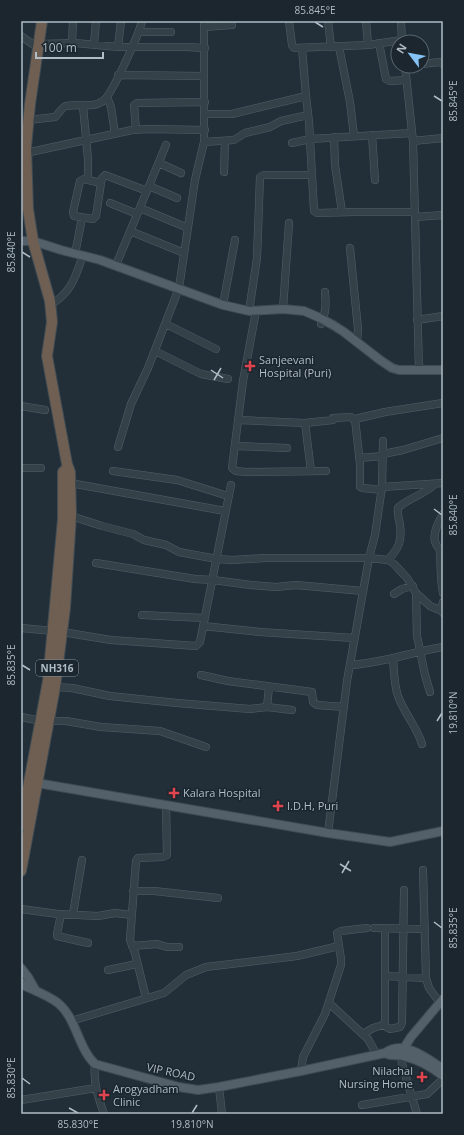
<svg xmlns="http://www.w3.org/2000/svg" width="464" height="1135" font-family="'Open Sans',sans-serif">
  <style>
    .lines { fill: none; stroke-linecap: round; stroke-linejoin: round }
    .minor-casing { stroke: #535f67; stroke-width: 8 }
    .major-casing { stroke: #3f4a53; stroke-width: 10 }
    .highway-casing { stroke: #404c54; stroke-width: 12 }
    .minor { stroke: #354149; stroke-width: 7 }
    .major { stroke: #536069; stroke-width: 8 }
    .highway { stroke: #6f5f52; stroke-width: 10 }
    .ticks { fill: none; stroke: #b0bcc6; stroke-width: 1.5 }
    .health-dot { fill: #e0444e; stroke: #1b262e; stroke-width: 1.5 }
    .labels { text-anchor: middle; stroke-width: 3; stroke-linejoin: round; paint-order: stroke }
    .shield { fill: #1b262e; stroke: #838f98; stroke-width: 1 }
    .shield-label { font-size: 10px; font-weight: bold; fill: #b0bcc6 }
    .poi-label { font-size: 11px; fill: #b0bcc6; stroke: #1b262e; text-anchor: start }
    .street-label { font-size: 11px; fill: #b0bcc6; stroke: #1b262e }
    .neatline { fill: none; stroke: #b0bcc6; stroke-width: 1.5 }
    .ticks-label { font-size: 10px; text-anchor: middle; fill: #b0bcc6 }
  </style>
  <rect width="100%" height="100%" fill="#222f39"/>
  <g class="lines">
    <g class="minor-casing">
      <path id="minor" d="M 289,21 L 292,45 L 294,48 L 368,45 L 402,40
        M 328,21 L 331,47
        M 366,21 L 368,45
        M 401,21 L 402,42
        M 204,27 L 232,25
        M 139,32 L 171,32
        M 21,36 L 38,48
        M 72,43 L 73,21
        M 379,43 L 386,79 L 390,81 L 406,80
        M 39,44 L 75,43 L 118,47 L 186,47 L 205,48
        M 94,44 L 96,21
        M 118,47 L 121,21
        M 339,47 L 350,102 L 354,136
        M 302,48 L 306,96 L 309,122 L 314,211 L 317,213 L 354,212 L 415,212
        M 422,64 L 440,62 L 443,64
        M 405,66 L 413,141 L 419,370
        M 118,75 L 204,76
        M 107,97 L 111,107 L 115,134
        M 83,106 L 88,159 L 88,180
        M 205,114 L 232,114 L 306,96
        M 28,120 L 55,117 C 59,114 61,108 66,106 C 78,103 92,109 103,101 C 112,95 139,34 142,21
        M 136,130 L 134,105 L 137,103 L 205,102
        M 372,135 L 375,180
        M 334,137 L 335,165 L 342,212
        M 413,141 L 443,138
        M 204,142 L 234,140 L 245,133 L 270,127 L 281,121 L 308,115
        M 292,143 L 310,139 L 412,133
        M 21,154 L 132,130 L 149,129 L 205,130
        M 159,163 L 181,173
        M 224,172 L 225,141
        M 101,183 L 84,179 L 80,181 L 73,212 L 74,216 L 93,219 L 96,216 L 101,183 L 102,178 L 105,175 L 147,191
        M 149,186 L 177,198
        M 110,203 L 137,214
        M 140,208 L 188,228
        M 415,217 L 443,215
        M 130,231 L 184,253
        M 350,248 L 358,329 L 357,342
        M 75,254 L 82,218
        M 116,265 L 166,145
        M 51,305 C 72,291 75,278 83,255
        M 223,305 L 235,240
        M 283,309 L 289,223
        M 249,311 L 257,258 L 260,177 L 264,175 L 311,175
        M 256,311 L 243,381 L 232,468 L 236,471 L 245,472 L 326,471
        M 417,320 L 443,316
        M 166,324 L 216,349
        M 321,324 C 326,312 326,306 325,292
        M 155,351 L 201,374 L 228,379
        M 21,406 L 45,410
        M 333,418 L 351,417 L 354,420
        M 238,420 L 305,423 L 311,471
        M 305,423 L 333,420
        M 235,446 L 287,448
        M 118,447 L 131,404 L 148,368 L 179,288 L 195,180 L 204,142 L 204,21
        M 383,454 L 403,450 L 443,438
        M 359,458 L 383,456
        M 21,468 L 41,468
        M 113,471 L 177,480 L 228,496
        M 70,483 L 225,511
        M 382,487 L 443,483
        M 382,490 L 363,488 L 360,487 L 360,464 L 355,419 L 385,412 L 443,403
        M 443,514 C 439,521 431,535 436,544 C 437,547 440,548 440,552 C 441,566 440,579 443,593
        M 71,516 L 102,526 L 133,534 L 144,540 L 166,545 L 179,552 L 217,559 L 233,560 L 265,558 L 369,558 L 388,560 L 394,564 L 407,578 L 416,593 L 417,636 L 425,675 L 430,692
        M 388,560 C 399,548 402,541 400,525 C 399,519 397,514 398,508 C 406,499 424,495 435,484
        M 96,563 L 195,579 L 213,580 L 251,585 L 276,587 L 296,585 L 363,591
        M 416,593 L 430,606 L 442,611
        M 394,594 L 402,589 L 413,586
        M 443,602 L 441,609 L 443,613
        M 142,615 L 204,618
        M 203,626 L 260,632 L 354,638
        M 21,628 L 54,631
        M 62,632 L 111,640 L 196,646 L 200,642 L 231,485
        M 393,658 C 394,671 394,684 398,696 C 404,713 417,727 422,744
        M 351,665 C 382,663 412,652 443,647
        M 201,675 L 228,681 L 312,692 L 313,702 L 317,705 L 344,707
        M 55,687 L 72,688 L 110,696 L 177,703 L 250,709 L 267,707 L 292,710
        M 267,707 L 269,687
        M 21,717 L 41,721 L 66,721 L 101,727 L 160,731 L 206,747
        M 328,833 L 347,681 L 369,558 L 375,535 L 382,487 L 383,441
        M 423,870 L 426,978 L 429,988 L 440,1003
        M 133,891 L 154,891 L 218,898
        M 21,909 L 58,914 L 98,916 L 115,913 L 132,915
        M 61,914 L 57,934 L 57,936 L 88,943
        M 73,914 L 82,860
        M 374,928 L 425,929
        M 132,946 L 157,944 L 167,947 L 179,947
        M 108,970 L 137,964
        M 385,976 L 426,978
        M 146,998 L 135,953 L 130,940 L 136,861 L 138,858 L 163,857 L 167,855 L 166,805
        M 329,1003 L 368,1039 L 377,1055
        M 71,1021 L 164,993 L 186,975 L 206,967 L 297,956 L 339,946
        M 383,1025 L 390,1029 L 400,1027 L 402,1023 L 404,890
        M 363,1034 L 373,1028 L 383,1025 L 385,1021 L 385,928
        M 401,1055 L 402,1064 L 417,1114
        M 95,1064 C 93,1082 98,1097 104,1114
        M 301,1071 L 303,1057 L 325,1014 L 341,965 L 341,959 L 337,933 L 341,931 L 367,928
        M 219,1087 L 222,1114
        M 21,1100 L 96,1088
        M 362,1105 L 427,1094 L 443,1079"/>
    </g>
    <g class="major-casing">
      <path id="major" d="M 21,241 L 33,241 L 61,250 L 100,260 L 223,305 L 249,311 L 283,309 L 304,311 L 318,317 L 333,325 L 344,332 L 380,360 L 392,368 L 399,370 L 443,370
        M 37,783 L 328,833 L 390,842 L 443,831
        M 21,968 L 28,977 L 36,991
        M 21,982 L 25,986 C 36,991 49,996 58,1003 C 77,1019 78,1048 95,1064 L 179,1087 L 198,1090 L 219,1087 L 301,1071 L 385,1053 C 403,1039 427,1058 443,1069
        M 404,1048 L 411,1037 L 443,999
        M 385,1053 C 391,1057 396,1054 403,1056 C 417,1059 432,1067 443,1076"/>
    </g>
    <g class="highway-casing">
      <path id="highway" d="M 21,825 L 48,681 L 63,519 L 63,472 L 65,470
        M 21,871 L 55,687 L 65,608 L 71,516 L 70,472 L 67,464 L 47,356 L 52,322 L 50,301 L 33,241 L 28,209 L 26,147 L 30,104 L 42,21"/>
    </g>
    <use href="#minor" class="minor"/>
    <use href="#major" class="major"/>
    <use href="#highway" class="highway"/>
  </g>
  <path class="ticks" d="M 315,22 L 323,27M 434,96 L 442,101M 22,252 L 30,257M 211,370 L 223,378M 214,380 L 221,368M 434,509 L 442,515M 22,665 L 30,670M 437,721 L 442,713M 340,864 L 351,871M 342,873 L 349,861M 434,922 L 442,928M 22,1078 L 30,1084M 69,1108 L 78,1113M 192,1113 L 197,1105"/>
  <g class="health-dot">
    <path d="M248 360h4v4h4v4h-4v4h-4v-4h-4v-4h4z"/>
    <path d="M172 787h4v4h4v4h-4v4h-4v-4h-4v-4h4z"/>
    <path d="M276 800h4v4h4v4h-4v4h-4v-4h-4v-4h4z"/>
    <path d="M420 1071h4v4h4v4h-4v4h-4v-4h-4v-4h4z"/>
    <path d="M102 1089h4v4h4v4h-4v4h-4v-4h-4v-4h4z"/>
  </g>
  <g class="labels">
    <rect class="shield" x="36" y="660" width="42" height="16" rx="3"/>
    <g class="shield-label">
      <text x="57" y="672">NH316</text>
    </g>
    <g class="poi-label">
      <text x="259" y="364">Sanjeevani<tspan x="259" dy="13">Hospital (Puri)</tspan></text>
      <text x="183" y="797">Kalara Hospital</text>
      <text x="287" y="810">I.D.H, Puri</text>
      <text x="413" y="1075" text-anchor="end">Nilachal<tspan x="413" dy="13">Nursing Home</tspan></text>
      <text x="113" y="1093">Arogyadham<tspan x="113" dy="13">Clinic</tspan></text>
    </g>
    <g class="street-label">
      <text transform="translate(171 1072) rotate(12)" y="4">VIP ROAD</text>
    </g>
  </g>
  <rect width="464" height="1135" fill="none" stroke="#1b262e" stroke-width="44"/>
  <g transform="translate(410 54) rotate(302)"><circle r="19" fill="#1b262e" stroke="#57626b"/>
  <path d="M0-3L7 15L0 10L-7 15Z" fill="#85c3f6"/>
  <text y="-6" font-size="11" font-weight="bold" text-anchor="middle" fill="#b0bcc6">N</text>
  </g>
  <path d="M36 52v6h67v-6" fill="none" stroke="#b0bcc6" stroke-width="2"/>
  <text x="42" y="52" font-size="12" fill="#b0bcc6" stroke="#1b262e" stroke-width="3" paint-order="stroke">100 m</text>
  <rect x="22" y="22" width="420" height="1091" class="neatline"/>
  <g class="ticks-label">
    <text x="315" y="14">85.845°E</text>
    <text transform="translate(453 101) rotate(-90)" y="4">85.845°E</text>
    <text transform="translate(11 252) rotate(-90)" y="4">85.840°E</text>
    <text transform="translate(453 515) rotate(-90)" y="4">85.840°E</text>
    <text transform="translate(11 665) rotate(-90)" y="4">85.835°E</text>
    <text transform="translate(453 713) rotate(-90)" y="4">19.810°N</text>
    <text transform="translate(453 928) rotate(-90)" y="4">85.835°E</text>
    <text transform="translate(11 1078) rotate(-90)" y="4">85.830°E</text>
    <text x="78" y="1128">85.830°E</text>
    <text x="192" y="1128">19.810°N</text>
  </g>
</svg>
